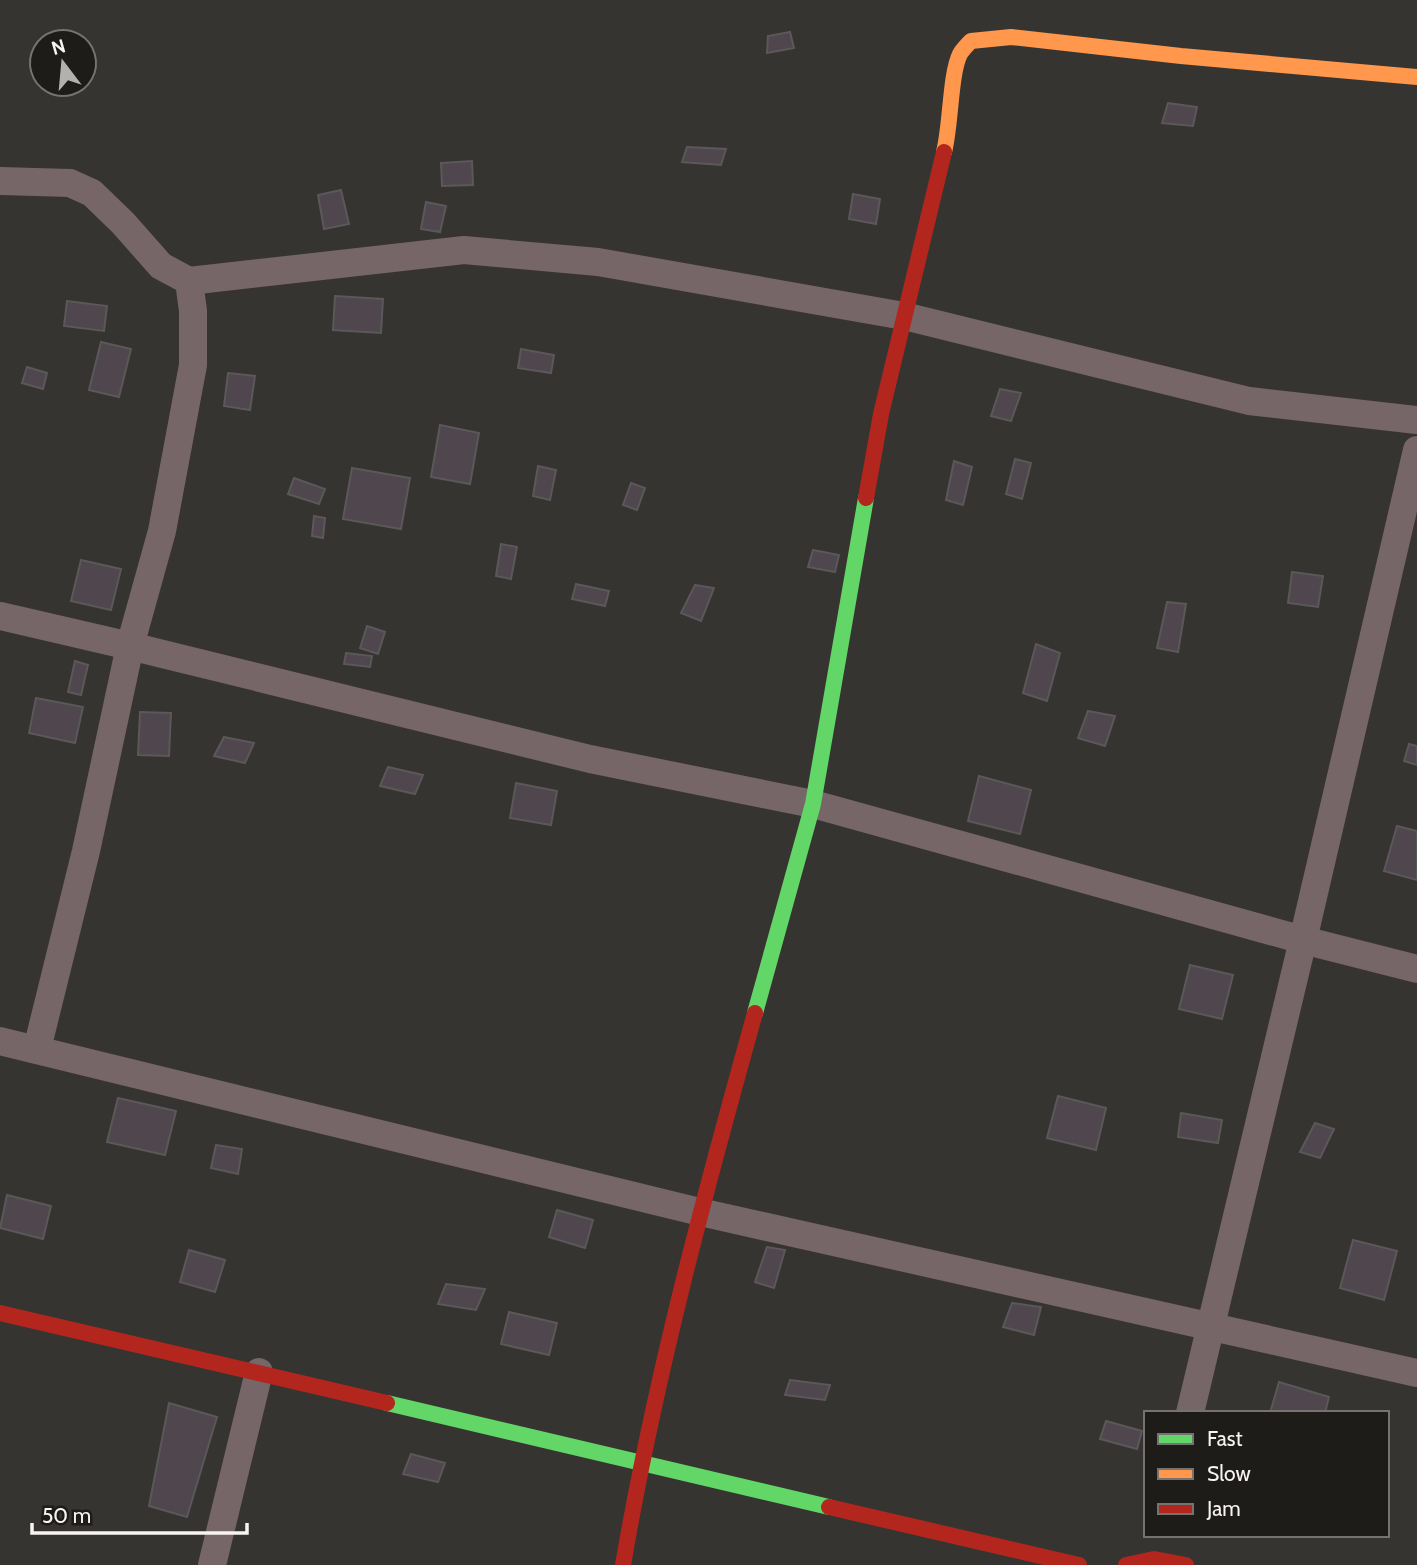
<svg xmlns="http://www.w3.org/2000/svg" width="1417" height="1565" font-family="Cabin,sans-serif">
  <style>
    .building { fill: #50464e; stroke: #5a5858; stroke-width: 2 }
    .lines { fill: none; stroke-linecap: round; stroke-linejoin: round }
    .street { stroke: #776667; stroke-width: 28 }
    .fast { stroke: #63d668; stroke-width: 16 }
    .slow { stroke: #ff974d; stroke-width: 16 }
    .jam { stroke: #b3261e; stroke-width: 16 }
  </style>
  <rect width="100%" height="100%" fill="#363431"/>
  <path class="building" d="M 790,32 L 794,48 L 767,53 L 768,36 Z
    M 1168,103 L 1197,107 L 1193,126 L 1162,123 Z
    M 687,147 L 726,149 L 721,165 L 682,162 Z
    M 472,161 L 473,185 L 442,186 L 441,163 Z
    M 341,190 L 349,224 L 324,229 L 318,195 Z
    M 853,194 L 880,199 L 876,224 L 849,219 Z
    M 426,202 L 446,206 L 440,232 L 421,229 Z
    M 335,296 L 383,299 L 381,333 L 333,330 Z
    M 67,301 L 107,306 L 104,331 L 64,326 Z
    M 101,342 L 131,349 L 119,397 L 89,390 Z
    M 521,349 L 554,355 L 551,373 L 518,368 Z
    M 27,367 L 47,373 L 43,389 L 22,383 Z
    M 228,373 L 255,376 L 250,410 L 224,406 Z
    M 1000,389 L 1021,393 L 1011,421 L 991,416 Z
    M 440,425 L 479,433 L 470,484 L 431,477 Z
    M 1015,459 L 1031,463 L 1022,499 L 1006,494 Z
    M 954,461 L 972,467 L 963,505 L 946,500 Z
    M 538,466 L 556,470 L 550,500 L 533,496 Z
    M 352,468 L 410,478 L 401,529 L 343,519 Z
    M 294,478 L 325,489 L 319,504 L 288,494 Z
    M 631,483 L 645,488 L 637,510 L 623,505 Z
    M 314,516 L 325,518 L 323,538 L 312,536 Z
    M 501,544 L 517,547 L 511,579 L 496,576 Z
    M 813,550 L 839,555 L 835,572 L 808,567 Z
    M 81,560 L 121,569 L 111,610 L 71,601 Z
    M 1292,572 L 1323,576 L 1318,607 L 1288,603 Z
    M 576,584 L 609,591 L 605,606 L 572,599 Z
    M 695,585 L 714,588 L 701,621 L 681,613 Z
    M 1167,602 L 1186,604 L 1178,652 L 1157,648 Z
    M 367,626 L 385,632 L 378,654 L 360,648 Z
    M 1036,644 L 1060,653 L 1047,701 L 1023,693 Z
    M 346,653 L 372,656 L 370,667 L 344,664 Z
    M 75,661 L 88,665 L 81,695 L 68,692 Z
    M 36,698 L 83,707 L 75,743 L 29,733 Z
    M 1088,711 L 1115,716 L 1105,746 L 1078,738 Z
    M 140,712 L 171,713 L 169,756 L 138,755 Z
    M 224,737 L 254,743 L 245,763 L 214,756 Z
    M 1409,744 L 1417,746 L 1417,765 L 1404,761 Z
    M 388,767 L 423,775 L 415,794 L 380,786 Z
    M 979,776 L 1031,790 L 1020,834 L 968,821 Z
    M 516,783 L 557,791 L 551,825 L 510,818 Z
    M 1397,826 L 1417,831 L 1417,880 L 1384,871 Z
    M 1190,965 L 1233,975 L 1222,1019 L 1179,1009 Z
    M 1058,1096 L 1106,1108 L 1096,1150 L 1047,1138 Z
    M 118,1098 L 176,1111 L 165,1155 L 107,1142 Z
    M 1181,1113 L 1222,1120 L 1218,1143 L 1178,1137 Z
    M 1315,1123 L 1334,1129 L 1320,1158 L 1300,1152 Z
    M 216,1145 L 242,1149 L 238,1174 L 211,1168 Z
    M 7,1195 L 51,1206 L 43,1239 L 0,1228 Z
    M 557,1210 L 593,1220 L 585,1248 L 549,1237 Z
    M 1353,1240 L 1397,1251 L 1384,1300 L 1340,1288 Z
    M 767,1247 L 785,1250 L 774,1288 L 755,1282 Z
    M 189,1250 L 225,1260 L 215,1292 L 180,1282 Z
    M 446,1284 L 485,1289 L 476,1310 L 438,1304 Z
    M 1012,1303 L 1041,1307 L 1034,1335 L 1003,1327 Z
    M 509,1312 L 557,1323 L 549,1355 L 501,1344 Z
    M 790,1380 L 830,1385 L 825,1400 L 785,1395 Z
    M 1279,1382 L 1329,1397 L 1325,1413 L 1270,1413 Z
    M 169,1403 L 217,1417 L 187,1517 L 149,1506 Z
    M 1106,1421 L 1142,1431 L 1137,1449 L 1100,1439 Z
    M 411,1454 L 445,1463 L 438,1482 L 403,1474 Z"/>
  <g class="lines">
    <path class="street" d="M 0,181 L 70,183 L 92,193 L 123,223 L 161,266 L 189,281 L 464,250 L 598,262 L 904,316 L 1249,401 L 1417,420
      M 0,616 L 130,646 L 590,759 L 813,804 L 1303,940 L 1417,969
      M 0,1041 L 700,1212 L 1417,1373
      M 37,1049 L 86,851 L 130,646 L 162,531 L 193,365 L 193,311 L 189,281
      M 1190,1413 L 1303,940 L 1417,450
      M 212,1565 L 259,1372"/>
    <path class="fast" d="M 755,1013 L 813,804 L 866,498
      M 387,1403 L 829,1507"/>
    <path class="slow" d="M 944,152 C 951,125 950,74 960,54 C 963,49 967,45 971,41 L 1011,37 L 1181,56 L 1417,77"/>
    <path class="jam" d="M 866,498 L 881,414 L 944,152
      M 0,1313 L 387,1403
      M 829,1507 L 1079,1565
      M 623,1565 C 655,1378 704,1196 755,1013
      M 1126,1565 L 1154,1559 L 1186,1565"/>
  </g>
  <rect x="1144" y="1411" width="245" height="126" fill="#1e1c19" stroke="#75726f" stroke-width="2"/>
  <rect x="1158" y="1434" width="35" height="10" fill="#63d668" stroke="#75726f" stroke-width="2"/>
  <text x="1207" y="1446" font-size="21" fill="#f7f4f1">Fast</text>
  <rect x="1158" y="1469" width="35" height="10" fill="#ff974d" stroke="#75726f" stroke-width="2"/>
  <text x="1207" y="1481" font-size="21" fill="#f7f4f1">Slow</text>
  <rect x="1158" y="1504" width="35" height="10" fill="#b3261e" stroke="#75726f" stroke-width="2"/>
  <text x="1207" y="1516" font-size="21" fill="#f7f4f1">Jam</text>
  <g transform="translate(63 63) rotate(344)"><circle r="33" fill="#1e1c19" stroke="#75726f" stroke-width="2"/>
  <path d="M0-5L12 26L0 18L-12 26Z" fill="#b3b1ae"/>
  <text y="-10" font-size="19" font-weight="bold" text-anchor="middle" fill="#f7f4f1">N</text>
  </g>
  <path d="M32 1523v10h215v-10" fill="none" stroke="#f7f4f1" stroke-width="3.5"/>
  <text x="42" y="1523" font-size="21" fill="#f7f4f1" stroke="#1e1c19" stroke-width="5" paint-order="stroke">50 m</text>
</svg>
